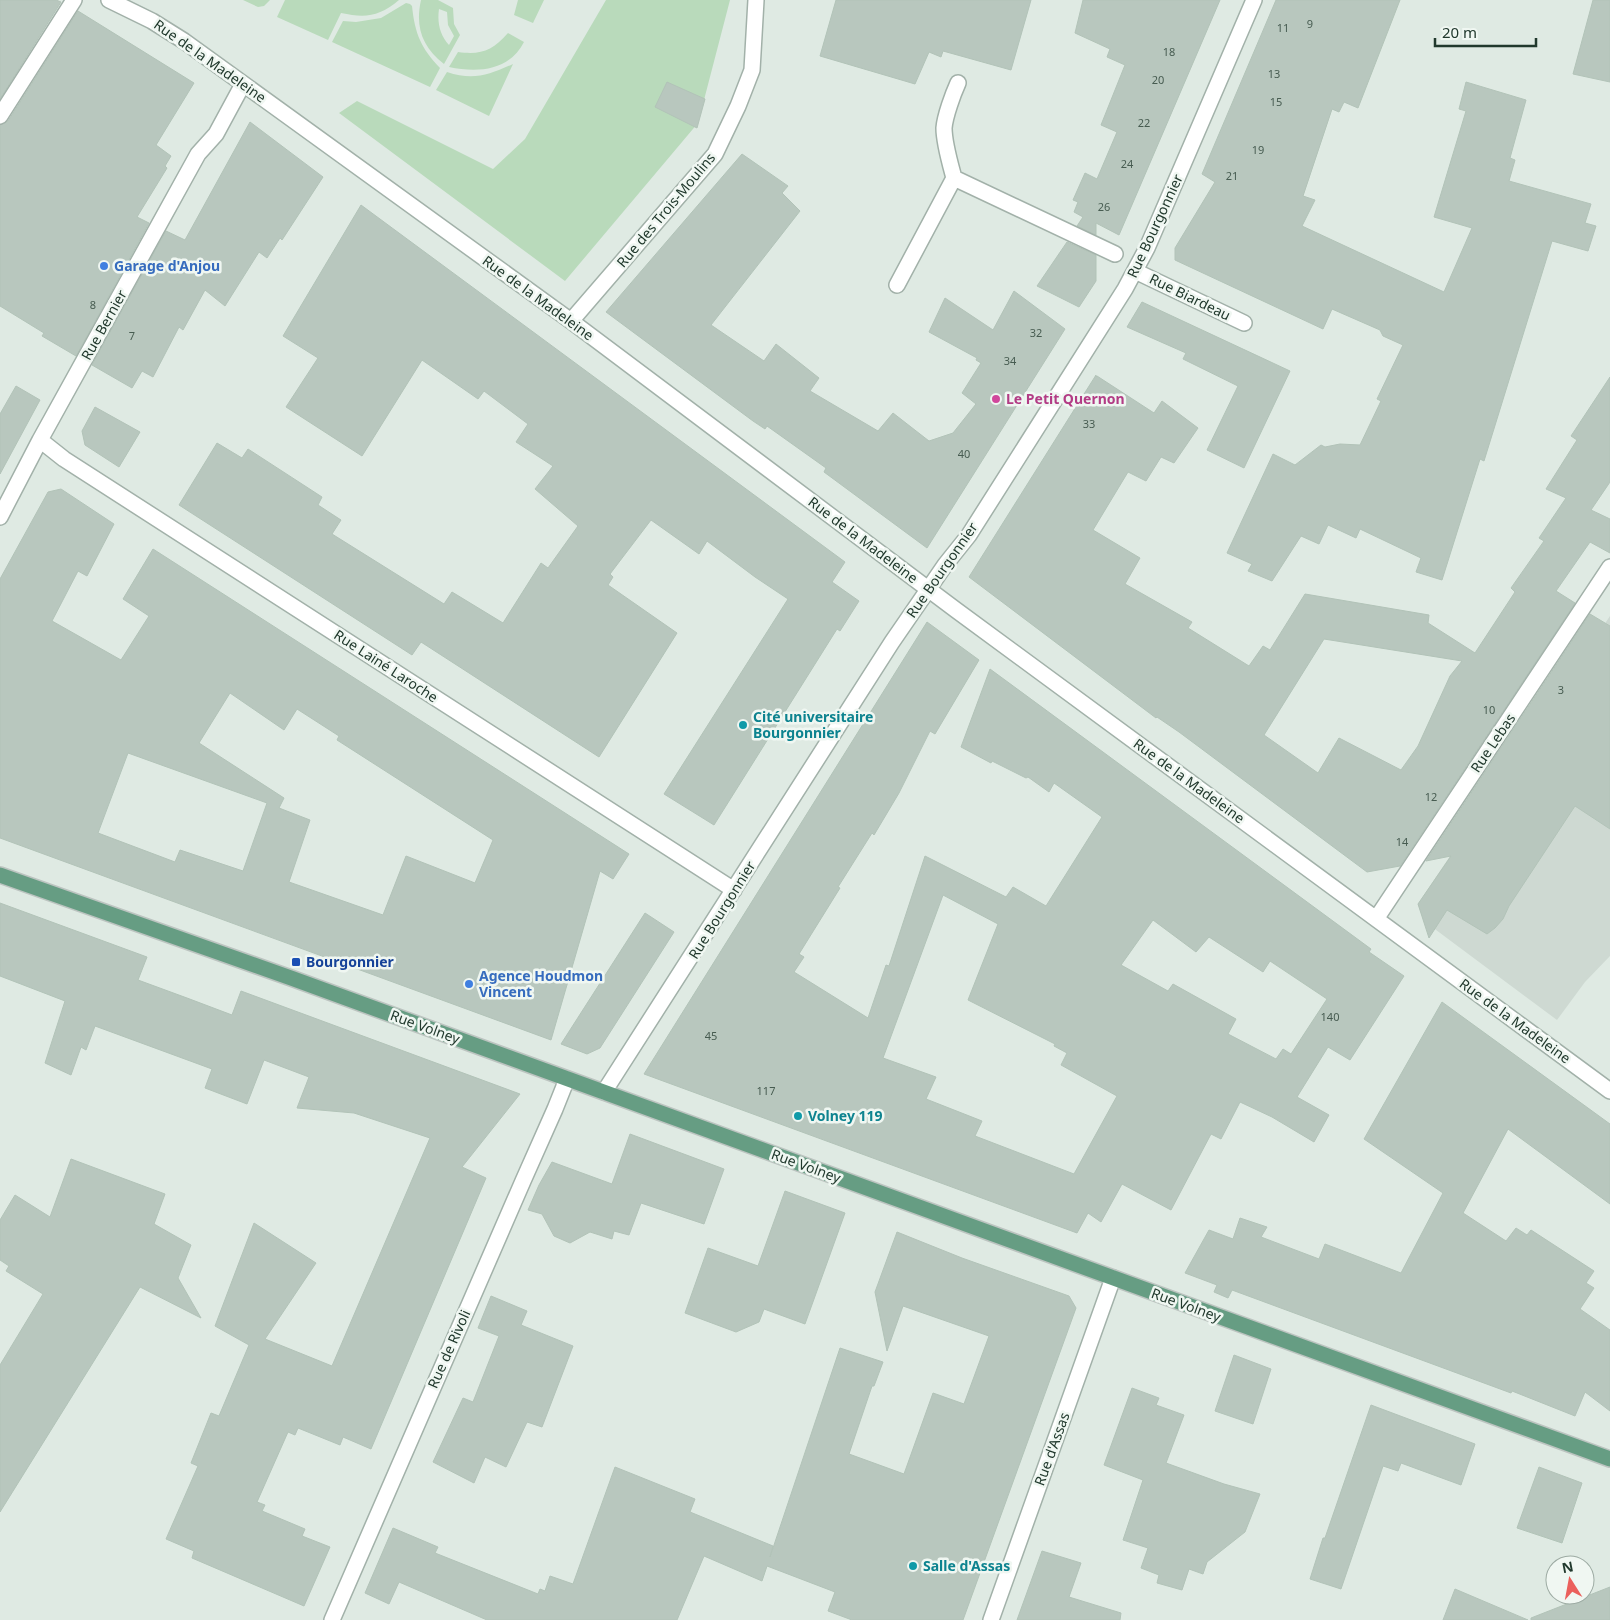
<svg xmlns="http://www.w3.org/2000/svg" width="1610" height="1620" font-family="'Noto Sans',sans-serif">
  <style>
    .built { fill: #ced9d2 }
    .green { fill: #b9dabb; fill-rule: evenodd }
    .building { fill: #b8c7be; stroke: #b2c3b8; fill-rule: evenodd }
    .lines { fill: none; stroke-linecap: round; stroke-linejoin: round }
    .minor-casing { stroke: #a2b1a9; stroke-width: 18 }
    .major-casing { stroke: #bcc4c0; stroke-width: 18 }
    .minor { stroke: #fff; stroke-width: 15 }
    .major { stroke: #669d83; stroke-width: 15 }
    .shop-dot { fill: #3f7fe0; stroke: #f0f7f2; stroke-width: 2 }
    .hotel-dot { fill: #d1479c; stroke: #f0f7f2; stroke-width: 2 }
    .culture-dot { fill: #0f9aa8; stroke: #f0f7f2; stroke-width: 2 }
    .transit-dot { fill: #1a4fb4; stroke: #f0f7f2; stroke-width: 2 }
    .labels { text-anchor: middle; stroke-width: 5; stroke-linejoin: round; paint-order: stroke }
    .number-label { font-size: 11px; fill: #475c51 }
    .street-label { font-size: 14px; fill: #21392d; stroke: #f0f7f2 }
    .shop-label { font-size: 14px; font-weight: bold; fill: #366cbe; stroke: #f0f7f2; text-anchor: start }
    .hotel-label { font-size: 14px; font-weight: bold; fill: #b23c85; stroke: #f0f7f2; text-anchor: start }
    .culture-label { font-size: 14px; font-weight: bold; fill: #0d838f; stroke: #f0f7f2; text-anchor: start }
    .transit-label { font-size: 14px; font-weight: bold; fill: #164399; stroke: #f0f7f2; text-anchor: start }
  </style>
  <rect width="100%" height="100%" fill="#dfeae3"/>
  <path class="built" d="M 1610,616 L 1610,956 L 1585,982 L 1557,1020 L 1424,921 L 1418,904 Z"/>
  <path class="green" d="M 243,0 L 270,0 L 264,6 L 258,7 Z
    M 285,0 L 399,0 C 379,17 365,18 341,13 L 328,40 L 277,17 Z
    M 421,0 L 438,0 L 453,8 L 454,24 L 460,35 L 444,64 C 422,47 415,27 421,0 ZM 439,9 L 447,12 L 448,25 L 454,36 L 449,45 C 440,35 437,23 439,9 Z
    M 518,0 L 544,0 L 533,23 L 514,15 Z
    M 606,0 L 730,0 L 698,123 L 565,281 L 339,113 L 357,101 L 493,169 L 525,139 Z
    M 406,3 L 410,4 L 412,6 C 415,34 421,48 440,68 L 430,87 L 332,42 L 343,21 L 356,22 L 381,18 Z
    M 508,33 L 524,42 C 509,71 478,73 449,67 L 458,52 C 481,55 492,51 508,33 Z
    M 513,64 L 489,116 L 436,90 L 447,72 C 473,81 489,75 513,64 Z"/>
  <path class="building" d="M 0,0 L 56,0 L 61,2 L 0,99 Z
    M 836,0 L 1031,0 L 1011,70 L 943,51 L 941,57 L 929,52 L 915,84 L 820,56 Z
    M 1083,0 L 1220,0 L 1119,235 L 1096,223 L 1096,235 L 1077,226 L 1083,217 L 1074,212 L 1078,202 L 1073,200 L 1085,173 L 1097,179 L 1117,132 L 1101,125 L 1125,65 L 1107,57 L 1110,49 L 1075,33 Z
    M 1276,0 L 1400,0 L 1358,108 L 1344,102 L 1339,112 L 1332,109 L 1303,196 L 1315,200 L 1302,226 L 1444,292 L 1472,228 L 1434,217 L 1466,111 L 1459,109 L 1466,82 L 1526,100 L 1510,158 L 1515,160 L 1509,181 L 1591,204 L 1585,223 L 1596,226 L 1588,251 L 1552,241 L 1484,461 L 1480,459 L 1442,580 L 1416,572 L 1421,558 L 1360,529 L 1356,538 L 1328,525 L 1319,544 L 1301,536 L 1272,581 L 1248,571 L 1252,564 L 1227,553 L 1273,454 L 1295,465 L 1321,445 L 1325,447 L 1340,444 L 1360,445 L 1381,401 L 1377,399 L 1403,345 L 1383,336 L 1380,330 L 1332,309 L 1323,329 L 1175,260 L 1175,248 L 1215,182 L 1202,174 Z
    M 1593,0 L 1610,0 L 1610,82 L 1573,74 Z
    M 78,11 L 194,83 L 156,145 L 171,156 L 165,166 L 167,168 L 137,217 L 149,223 L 76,356 L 42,336 L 44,333 L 0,306 L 0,125 L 8,121 Z
    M 667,82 L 705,99 L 697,128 L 655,107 Z
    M 250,122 L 323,177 L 282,240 L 280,238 L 267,258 L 259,252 L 225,306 L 205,290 L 183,330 L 179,327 L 153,377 L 142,371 L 132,388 L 92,365 L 166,231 L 185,240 Z
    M 742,154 L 788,186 L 782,193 L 800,211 L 711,325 L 764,361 L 776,344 L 819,378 L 810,391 L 878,431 L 893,413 L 929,441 L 953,433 L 976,404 L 962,393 L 981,363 L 976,360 L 977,358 L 929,332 L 945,298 L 993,330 L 1014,291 L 1065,329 L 927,548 L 824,472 L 826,468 L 767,426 L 765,429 L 753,421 L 606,312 Z
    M 361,205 L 845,562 L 832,582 L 859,601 L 840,631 L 837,629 L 714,825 L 664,794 L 788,599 L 755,577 L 707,541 L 699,554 L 651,520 L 610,574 L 613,577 L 608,585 L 677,633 L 599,757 L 421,642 L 412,655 L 179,505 L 217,443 L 242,458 L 248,449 L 322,497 L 318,505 L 341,520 L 332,534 L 444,604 L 452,592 L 503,623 L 541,563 L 548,568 L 578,526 L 535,489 L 553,466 L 516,442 L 528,424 L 484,391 L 478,399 L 422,360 L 362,456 L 286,407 L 318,358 L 283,336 Z
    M 1067,242 L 1096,255 L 1096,281 L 1079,307 L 1037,286 Z
    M 1142,302 L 1290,371 L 1244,468 L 1207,450 L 1238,386 L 1183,359 L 1186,353 L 1127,327 Z
    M 1096,375 L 1096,377 L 1097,376 L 1154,413 L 1162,401 L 1198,428 L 1174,463 L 1161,457 L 1146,481 L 1128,472 L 1093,530 L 1140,558 L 1125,584 L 1192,622 L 1188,628 L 1249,666 L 1263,646 L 1270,650 L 1305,594 L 1429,615 L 1428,623 L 1475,653 L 1515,592 L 1511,588 L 1544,541 L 1539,538 L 1566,498 L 1546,489 L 1577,440 L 1571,436 L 1610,377 L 1610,482 L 1591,510 L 1610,519 L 1610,553 L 1590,542 L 1556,591 L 1575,603 L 1400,866 L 1367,872 L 1179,732 L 1157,717 L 1156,718 L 969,577 ZM 1324,639 L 1462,661 L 1450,676 L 1418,746 L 1401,770 L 1339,738 L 1318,773 L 1264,735 Z
    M 16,386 L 40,400 L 0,474 L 0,414 Z
    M 95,407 L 140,432 L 119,467 L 85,445 L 82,431 Z
    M 61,489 L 114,524 L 87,576 L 78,571 L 52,621 L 121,660 L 149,616 L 123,599 L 153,549 L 629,854 L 613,879 L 600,871 L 551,1040 L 0,838 L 0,579 L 48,492 ZM 230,693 L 284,730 L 297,709 L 339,736 L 337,740 L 493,840 L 475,883 L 406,856 L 383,915 L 289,882 L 310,820 L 279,808 L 284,798 L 199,743 ZM 128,753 L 267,803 L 243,871 L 180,850 L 175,862 L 98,833 Z
    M 1590,614 L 1610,626 L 1610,829 L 1575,806 L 1509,906 L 1503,919 L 1495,928 L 1487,934 L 1447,910 L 1429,938 L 1418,904 L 1451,856 L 1426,861 Z
    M 927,622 L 979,660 L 935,734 L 930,731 L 899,793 L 874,835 L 872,833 L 838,887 L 840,888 L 799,954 L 804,957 L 794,972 L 868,1018 L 886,965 L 889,966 L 925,856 L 1006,897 L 1013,887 L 1046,906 L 1102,817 L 1054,783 L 1049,792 L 1028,777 L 1026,778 L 992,761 L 991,763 L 961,747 L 990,669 L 1371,949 L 1369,952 L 1404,976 L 1350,1060 L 1328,1047 L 1297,1097 L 1329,1115 L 1314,1142 L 1272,1117 L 1240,1102 L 1221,1139 L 1211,1134 L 1171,1210 L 1122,1184 L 1101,1222 L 1088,1213 L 1077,1233 L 644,1074 ZM 943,895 L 998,924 L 968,1000 L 1055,1044 L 1054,1046 L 1067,1053 L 1061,1065 L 1117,1096 L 1074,1174 L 975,1136 L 982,1121 L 926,1099 L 936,1077 L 883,1058 ZM 1153,920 L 1196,952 L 1209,937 L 1263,972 L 1270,961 L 1327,999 L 1291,1054 L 1283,1049 L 1276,1059 L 1228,1034 L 1236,1019 L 1173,984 L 1168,991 L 1121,965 Z
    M 0,903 L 147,957 L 138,980 L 187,998 L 232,1015 L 241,991 L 520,1094 L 462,1167 L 486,1178 L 371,1449 L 343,1437 L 340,1445 L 298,1428 L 295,1435 L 288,1432 L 257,1502 L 265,1505 L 262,1511 L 305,1529 L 302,1536 L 330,1547 L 304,1606 L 192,1558 L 194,1551 L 166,1539 L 198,1466 L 191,1463 L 211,1413 L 219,1416 L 249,1345 L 215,1326 L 254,1223 L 316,1263 L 265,1339 L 332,1366 L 430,1138 L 354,1113 L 297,1108 L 309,1077 L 264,1060 L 247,1104 L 205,1088 L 212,1069 L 95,1026 L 86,1050 L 81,1047 L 71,1075 L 45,1063 L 65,1001 L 0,976 Z
    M 645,913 L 674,932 L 600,1048 L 587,1054 L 561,1044 Z
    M 1442,1002 L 1610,1124 L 1610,1204 L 1508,1129 L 1463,1213 L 1506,1241 L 1516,1228 L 1527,1235 L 1531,1230 L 1594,1271 L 1586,1283 L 1594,1288 L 1580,1309 L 1610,1330 L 1610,1411 L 1585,1392 L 1575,1416 L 1512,1391 L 1511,1393 L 1232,1290 L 1228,1298 L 1214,1292 L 1217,1285 L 1185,1273 L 1209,1230 L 1233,1239 L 1240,1218 L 1267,1227 L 1261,1237 L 1319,1259 L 1325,1244 L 1401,1273 L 1443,1193 L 1364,1139 Z
    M 630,1134 L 724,1169 L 704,1224 L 641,1203 L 629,1235 L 614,1231 L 612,1239 L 590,1232 L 570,1243 L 554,1236 L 542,1214 L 528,1210 L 539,1185 L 552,1162 L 612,1184 Z
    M 71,1159 L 165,1194 L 154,1224 L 191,1245 L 178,1278 L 201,1318 L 140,1287 L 0,1512 L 0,1365 L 43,1294 L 6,1271 L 9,1266 L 0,1260 L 0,1220 L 15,1195 L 50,1217 Z
    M 785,1191 L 845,1213 L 805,1324 L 764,1309 L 759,1322 L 736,1332 L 685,1313 L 708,1248 L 758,1266 Z
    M 897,1232 L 962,1258 L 1069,1296 L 1076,1308 L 963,1620 L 852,1620 L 828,1611 L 835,1592 L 767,1566 L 762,1581 L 704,1556 L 677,1620 L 487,1620 L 399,1582 L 389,1604 L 365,1593 L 393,1528 L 438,1547 L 435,1553 L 538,1594 L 540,1589 L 545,1591 L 550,1576 L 573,1584 L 615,1467 L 695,1499 L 690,1512 L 773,1546 L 770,1557 L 840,1348 L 883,1362 L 874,1386 L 872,1386 L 849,1454 L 904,1474 L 933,1393 L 964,1404 L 989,1336 L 903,1306 L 887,1351 L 875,1292 Z
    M 491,1296 L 527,1311 L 521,1325 L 573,1346 L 542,1427 L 527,1422 L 506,1467 L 485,1457 L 474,1483 L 433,1462 L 463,1398 L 473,1402 L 499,1336 L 478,1328 Z
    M 1234,1355 L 1271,1369 L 1253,1424 L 1215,1411 Z
    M 1132,1388 L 1159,1398 L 1156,1405 L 1184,1415 L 1166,1463 L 1224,1484 L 1260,1494 L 1245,1532 L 1207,1562 L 1203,1574 L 1189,1569 L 1182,1590 L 1157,1583 L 1159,1575 L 1141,1568 L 1148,1548 L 1123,1540 L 1143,1480 L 1104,1465 Z
    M 1371,1405 L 1475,1444 L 1461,1485 L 1401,1463 L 1398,1471 L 1383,1466 L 1341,1589 L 1310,1579 L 1323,1538 L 1325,1538 Z
    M 1539,1467 L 1582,1483 L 1562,1543 L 1517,1528 Z
    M 1042,1551 L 1081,1563 L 1069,1597 L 1121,1613 L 1120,1620 L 1017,1620 Z
    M 1610,1587 L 1610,1620 L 1531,1620 L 1531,1618 Z
    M 1455,1589 L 1528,1620 L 1443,1620 Z"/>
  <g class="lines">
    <g class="minor-casing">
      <path id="minor" d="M 109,0 L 152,21 L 184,41 L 571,321 L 956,610 L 1610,1091
        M 0,116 L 74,0
        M 954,178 C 950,163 944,143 944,128 C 945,116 953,94 958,83
        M 1135,271 L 1244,323
        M 897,285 L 954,178 L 1115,254
        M 571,321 L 715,154 L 738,106 L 752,70 L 756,0
        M 40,440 L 64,459 L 734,890
        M 0,517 L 40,440 L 198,154 L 216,134 L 243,84
        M 1376,919 L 1610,567
        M 604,1092 L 892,642 L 945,565 L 969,535 L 1125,289 L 1147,248 L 1254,0
        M 332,1620 L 523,1181 L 555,1109 L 567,1079
        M 991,1620 L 1113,1278"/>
    </g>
    <g class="major-casing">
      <path id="major" d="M 0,875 L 291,978 L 1610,1459"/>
    </g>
    <use href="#minor" class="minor"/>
    <use href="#major" class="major"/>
  </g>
  <g class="shop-dot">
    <circle cx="104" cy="266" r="5"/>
    <circle cx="469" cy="984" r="5"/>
  </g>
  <circle class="hotel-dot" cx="996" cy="399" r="5"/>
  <g class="culture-dot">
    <circle cx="743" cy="725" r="5"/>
    <circle cx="798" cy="1116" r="5"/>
    <circle cx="913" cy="1566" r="5"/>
  </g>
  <rect class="transit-dot" x="291" y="957" width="10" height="10" rx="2.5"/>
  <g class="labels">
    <g class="number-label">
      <text x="1310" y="28">9</text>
      <text x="1283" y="32">11</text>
      <text x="1169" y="56">18</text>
      <text x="1274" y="78">13</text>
      <text x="1158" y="84">20</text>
      <text x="1276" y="106">15</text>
      <text x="1144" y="127">22</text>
      <text x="1258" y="154">19</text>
      <text x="1127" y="168">24</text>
      <text x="1232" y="180">21</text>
      <text x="1104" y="211">26</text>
      <text x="93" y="309">8</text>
      <text x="1036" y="337">32</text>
      <text x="132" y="340">7</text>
      <text x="1010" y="365">34</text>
      <text x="1089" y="428">33</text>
      <text x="964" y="458">40</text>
      <text x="1561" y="694">3</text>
      <text x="1489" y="714">10</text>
      <text x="1431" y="801">12</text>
      <text x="1402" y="846">14</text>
      <text x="1330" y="1021">140</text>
      <text x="711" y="1040">45</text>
      <text x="766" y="1095">117</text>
    </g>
    <g class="street-label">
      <text transform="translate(210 61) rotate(35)" y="5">Rue de la Madeleine</text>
      <text transform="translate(666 210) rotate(-50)" y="5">Rue des Trois-Moulins</text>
      <text transform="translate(1155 226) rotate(-65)" y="5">Rue Bourgonnier</text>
      <text transform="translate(1190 297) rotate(26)" y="5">Rue Biardeau</text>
      <text transform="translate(538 298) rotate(36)" y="5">Rue de la Madeleine</text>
      <text transform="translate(104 325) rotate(-61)" y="5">Rue Bernier</text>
      <text transform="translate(863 540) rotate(37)" y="5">Rue de la Madeleine</text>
      <text transform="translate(942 570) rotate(-55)" y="5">Rue Bourgonnier</text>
      <text transform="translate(386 666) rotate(33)" y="5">Rue Lainé Laroche</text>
      <text transform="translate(1493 743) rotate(-56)" y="5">Rue Lebas</text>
      <text transform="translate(1189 781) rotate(36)" y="5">Rue de la Madeleine</text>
      <text transform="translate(722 910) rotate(-58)" y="5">Rue Bourgonnier</text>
      <text transform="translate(1515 1021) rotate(36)" y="5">Rue de la Madeleine</text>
      <text transform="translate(425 1027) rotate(20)" y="5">Rue Volney</text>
      <text transform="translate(806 1166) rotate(20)" y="5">Rue Volney</text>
      <text transform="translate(1186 1305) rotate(20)" y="5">Rue Volney</text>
      <text transform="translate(449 1349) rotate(-66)" y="5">Rue de Rivoli</text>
      <text transform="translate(1052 1449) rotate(-70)" y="5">Rue d'Assas</text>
    </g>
    <g class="shop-label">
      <text x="114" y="271">Garage d'Anjou</text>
      <text x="479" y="981">Agence Houdmon<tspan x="479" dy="16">Vincent</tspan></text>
    </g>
    <g class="hotel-label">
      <text x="1006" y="404">Le Petit Quernon</text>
    </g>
    <g class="culture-label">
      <text x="753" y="722">Cité universitaire<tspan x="753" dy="16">Bourgonnier</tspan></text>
      <text x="808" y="1121">Volney 119</text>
      <text x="923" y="1571">Salle d'Assas</text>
    </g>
    <g class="transit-label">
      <text x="306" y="967">Bourgonnier</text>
    </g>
  </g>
  <g transform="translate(1570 1580) rotate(349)"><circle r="24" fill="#f0f7f2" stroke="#9daba3"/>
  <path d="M0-4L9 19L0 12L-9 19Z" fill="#eb605c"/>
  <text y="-8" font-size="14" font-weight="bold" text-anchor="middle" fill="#21392d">N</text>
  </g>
  <path d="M1435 38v8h101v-8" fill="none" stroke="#21392d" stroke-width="2.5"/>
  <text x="1442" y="38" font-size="15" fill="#21392d" stroke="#f0f7f2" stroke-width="4" paint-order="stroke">20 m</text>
</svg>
